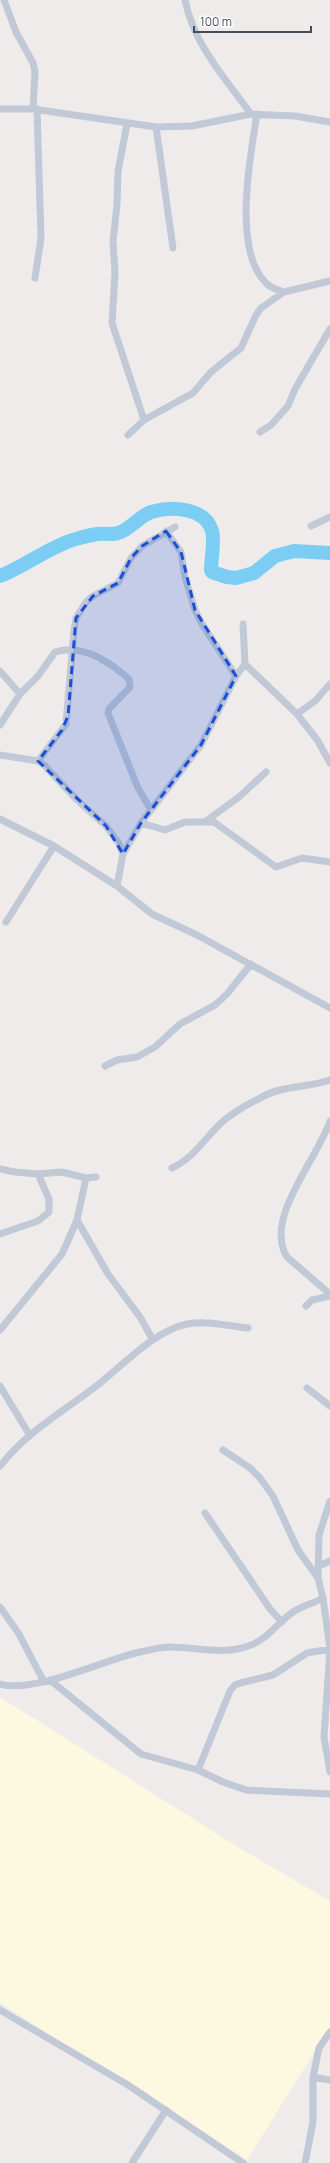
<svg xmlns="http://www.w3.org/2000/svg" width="330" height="2163" font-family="Manrope,sans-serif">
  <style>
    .commercial { fill: #fdf8e0 }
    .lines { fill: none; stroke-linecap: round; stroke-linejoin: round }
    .river { stroke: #7ccdf3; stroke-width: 14 }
    .minor { stroke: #c0c9d5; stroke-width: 7 }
    .marked { fill: #1d4ed8; fill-opacity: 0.2; stroke: #1d4ed8; stroke-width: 3; stroke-dasharray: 8 5; stroke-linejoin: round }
  </style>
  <rect width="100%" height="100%" fill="#efebeb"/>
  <path class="commercial" d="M 0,1697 L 241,1849 L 330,1901 L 330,2027 L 247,2160 L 0,2003 Z"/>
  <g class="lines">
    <path class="river" d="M 0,576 C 26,566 50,546 76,539 C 83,537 90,535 97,534 C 103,533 112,535 118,533 C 130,530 139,516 151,512 C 171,506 205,507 212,531 C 215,540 211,560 211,570 L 212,572 L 227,577 L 236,578 L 254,573 L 275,556 L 294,551 L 330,553"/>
    <path class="minor" d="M 4,0 L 16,32 L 33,63 L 35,72 L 33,109
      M 185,0 C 194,45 225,78 251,114
      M 0,109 L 33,109 L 156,127 L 192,126 L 251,114 L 295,116 L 330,122
      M 257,114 C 250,157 232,252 267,284 C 271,288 278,290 284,292
      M 127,124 L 118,171 L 117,204 L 113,242 L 115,273 L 112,323 L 144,420
      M 156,127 L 173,248
      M 35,278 L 41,238 L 37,109
      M 260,432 L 271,425 L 288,406 L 295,389 L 330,329
      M 128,435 L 144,420 L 193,393 L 211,372 L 241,348 L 256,315 L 261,308 L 284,292 L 330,281
      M 311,526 L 330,517
      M 245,664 L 297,714 L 318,741 L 330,763
      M 0,671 L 20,694
      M 236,676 L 245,664 L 243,624
      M 297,714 L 315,701 L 330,684
      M 0,725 L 20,694 L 38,676 L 55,652 C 82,643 110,662 129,679 L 130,687 L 109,709 L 108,713 L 138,788 L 151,810
      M 0,755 L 38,761 L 44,765 L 76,799 L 106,826 L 118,842 L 123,854 L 117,886 L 152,914 L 197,935 L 330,1008
      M 38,761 L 66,724 L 74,630 L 76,618 L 86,602 L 93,596 L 118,583 L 131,558 L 142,546 L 175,527
      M 0,819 L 54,846 L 117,886
      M 206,821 L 239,797 L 266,772
      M 141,823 L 165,830 L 185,822 L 214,822 L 276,867 L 302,858 L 330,862
      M 123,854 L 141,823 L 201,745 L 236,676 L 202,624 L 195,610 L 185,577 L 181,552 L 166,531
      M 6,922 L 54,846
      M 105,1066 L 117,1060 L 137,1057 L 155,1047 L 180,1024 L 215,1005 L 227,994 L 251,964
      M 330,1121 C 318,1158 263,1219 287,1257 L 330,1294
      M 172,1168 C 193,1158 203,1141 219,1125 C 230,1114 248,1104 262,1097 C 283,1085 308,1088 330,1080
      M 0,1169 L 15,1172 L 38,1174 L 62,1172 L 86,1178 L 96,1177
      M 77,1220 L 108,1274 L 140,1317 L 153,1340
      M 0,1234 L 38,1221 L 49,1212 L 49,1199 L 38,1174
      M 306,1306 L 312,1300 L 330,1296
      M 0,1330 L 62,1254 L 77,1220 L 86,1178
      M 0,1386 L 29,1434
      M 307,1388 L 330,1406
      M 223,1450 L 250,1468 L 260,1478 L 273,1496 L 298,1550 L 318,1578
      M 0,1466 C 27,1432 61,1413 95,1387 C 121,1367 155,1330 187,1324 C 207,1320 228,1326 248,1328
      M 330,1501 L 319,1535 L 318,1578 L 323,1598 L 330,1649 L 324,1737 L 330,1772
      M 205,1513 L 270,1609 L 282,1622
      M 319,1566 L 330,1561
      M 0,1607 L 19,1634 L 44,1682
      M 50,1680 L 141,1754 L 198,1770 L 223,1782 L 246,1790 L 330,1794
      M 0,1684 C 34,1694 103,1660 140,1652 C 150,1650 160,1647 170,1647 C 198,1647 223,1656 251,1645 C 269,1638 277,1623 293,1612 C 302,1606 314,1603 323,1598
      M 198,1770 L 230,1691 L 235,1685 L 240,1683 L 273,1675 L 307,1653 L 330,1649
      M 0,2010 L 128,2085 L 243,2163
      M 313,2077 L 319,2048 L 330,2032
      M 132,2163 L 166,2110
      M 305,2163 L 313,2122 L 313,2077 L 330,2080"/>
  </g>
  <path class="marked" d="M 166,531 L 181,552 L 195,610 L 236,676 L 201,745 L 141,823 L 123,854 L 106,826 L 38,761 L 62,730 L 68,716 L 76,618 L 93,596 L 118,583 L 131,558 L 142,546 Z"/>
  <path d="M194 26v6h117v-6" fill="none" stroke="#424c5a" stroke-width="2"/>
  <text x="200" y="26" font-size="12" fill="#424c5a" stroke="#ffffff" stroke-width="3" paint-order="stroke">100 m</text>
</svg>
